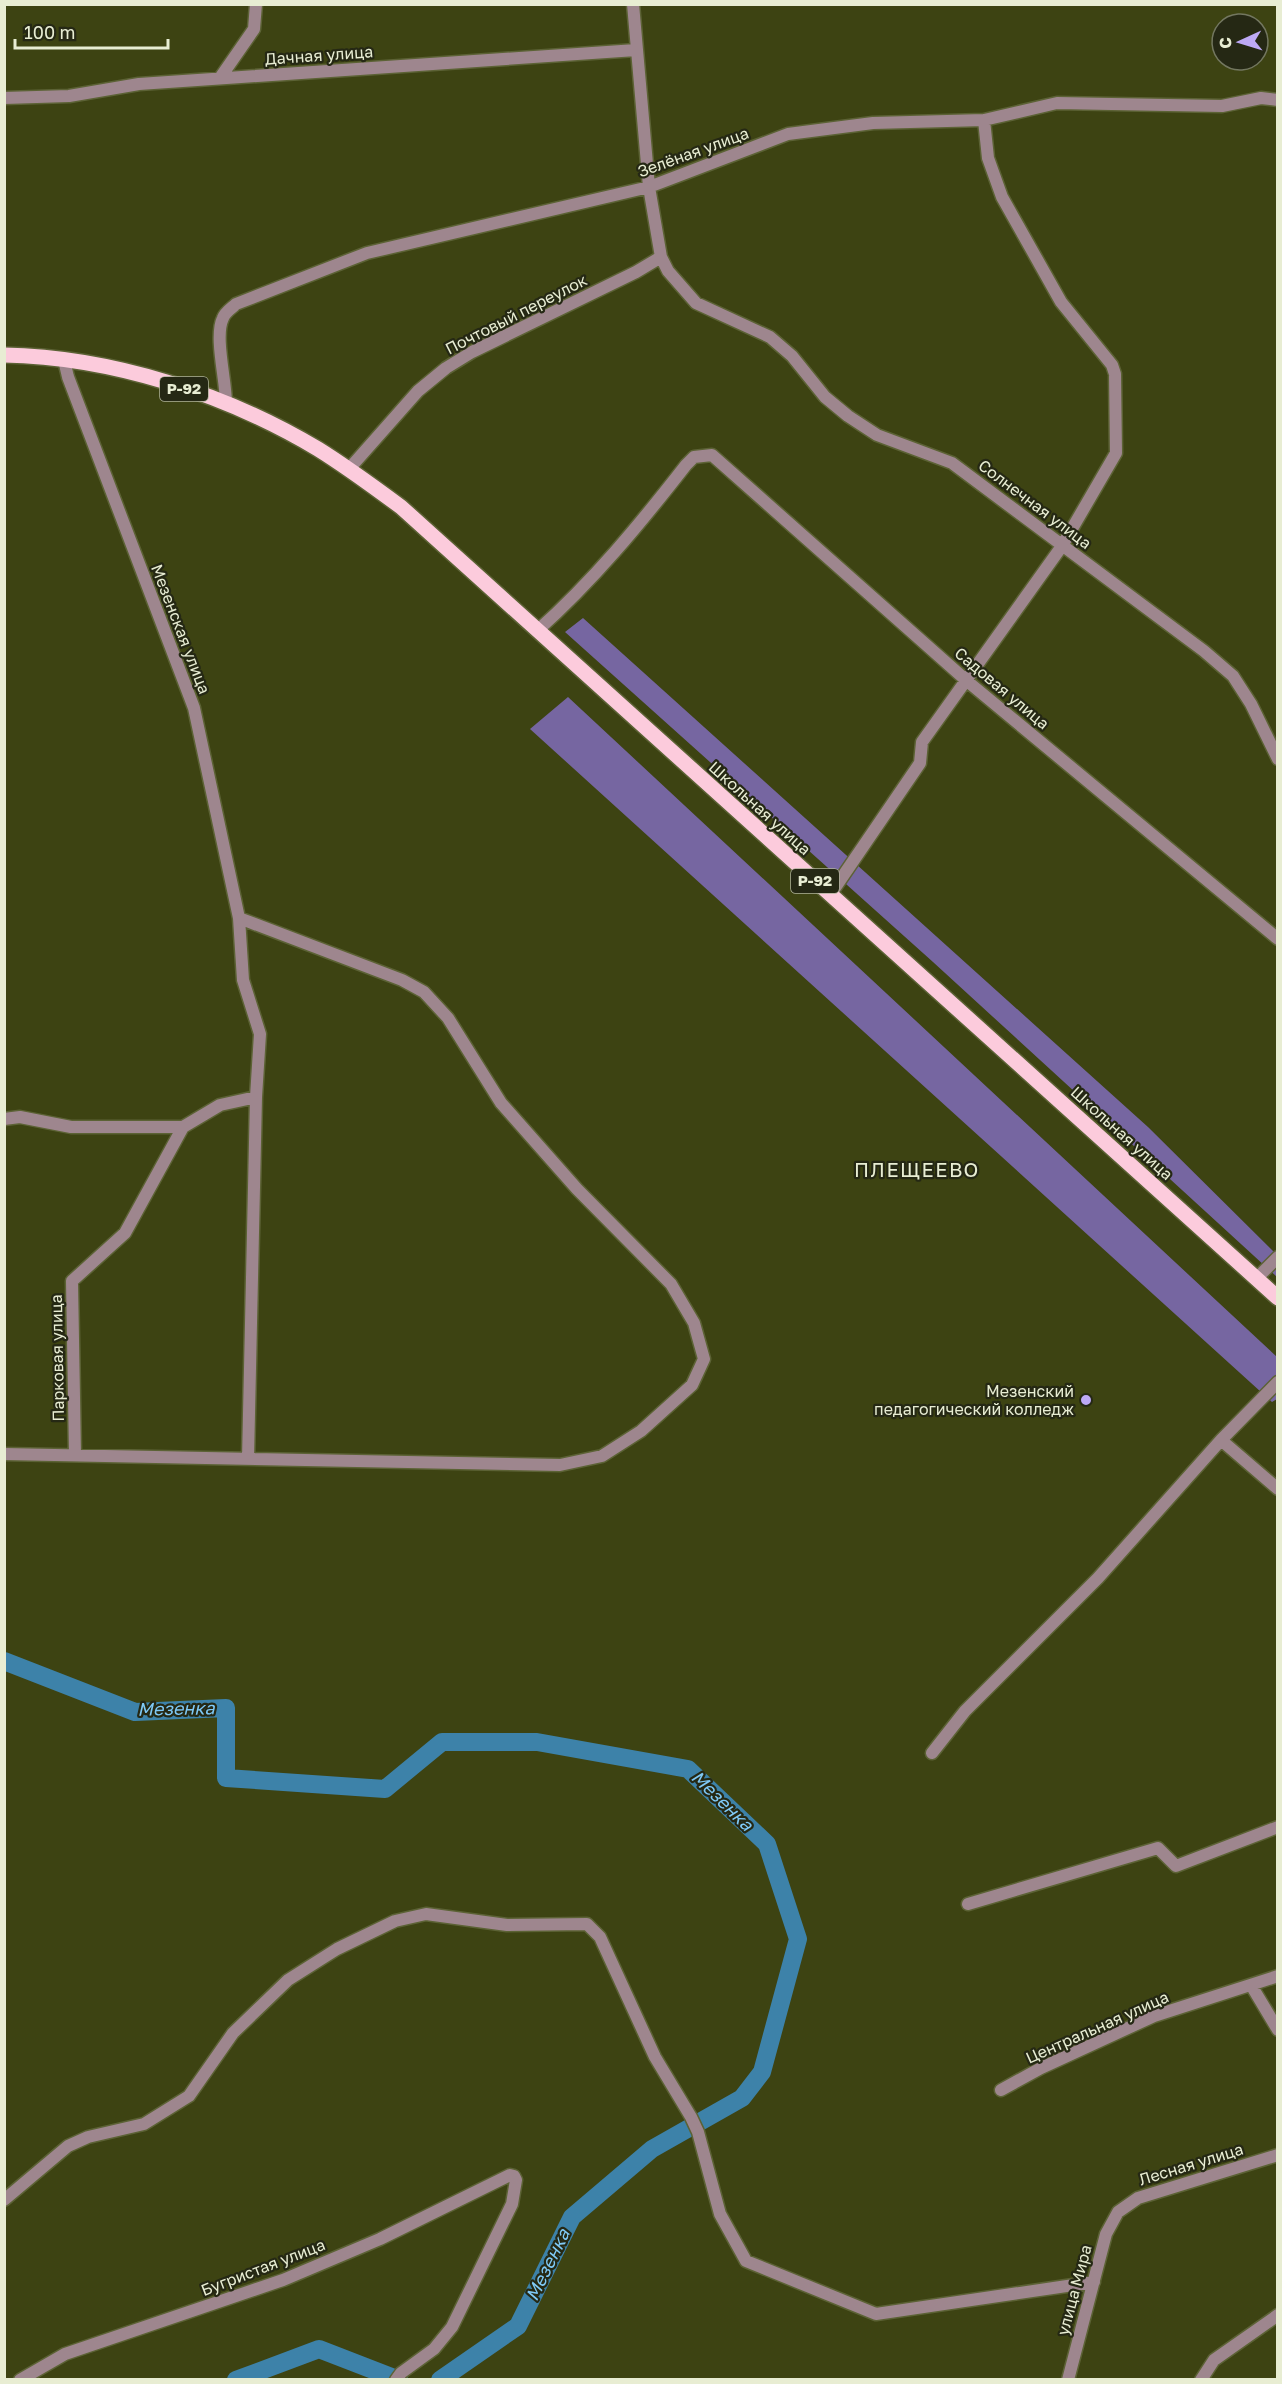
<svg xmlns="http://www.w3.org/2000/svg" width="1282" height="2384" font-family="'Golos Text',sans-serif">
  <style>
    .forest { fill: #7666a1 }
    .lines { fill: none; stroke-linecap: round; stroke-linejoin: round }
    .river { stroke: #3d82a9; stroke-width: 18 }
    .street-casing { stroke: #5c6235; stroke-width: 15 }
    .primary-casing { stroke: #5c6235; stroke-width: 18 }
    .street { stroke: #9e868e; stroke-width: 12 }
    .primary { stroke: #fccbdc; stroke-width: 15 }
    .poi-dot { fill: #bda9f5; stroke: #252814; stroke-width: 2 }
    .labels { text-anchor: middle; stroke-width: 4.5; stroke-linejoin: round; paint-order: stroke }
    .shield { fill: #252814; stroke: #aeb29a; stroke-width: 1.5 }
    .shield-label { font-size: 15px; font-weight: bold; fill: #e8edd3 }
    .street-label { font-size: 16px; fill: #e8edd3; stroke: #252814 }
    .poi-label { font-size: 16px; fill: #e8edd3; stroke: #252814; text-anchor: end }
    .water-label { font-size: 18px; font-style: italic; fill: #7fc9f6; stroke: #252814 }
    .quarter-label { font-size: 20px; letter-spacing: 1.5px; fill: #e8edd3; stroke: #252814 }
  </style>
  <rect width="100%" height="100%" fill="#3d4312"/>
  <path class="forest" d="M 583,618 L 1148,1127 L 1277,1255 L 1277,1277 L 933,962 L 565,632 Z
    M 568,697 L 1277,1357 L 1277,1399 L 1272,1402 L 530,729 Z"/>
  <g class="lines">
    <path class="river" d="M 4,1661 L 135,1712 L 226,1708 L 226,1778 L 385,1789 L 442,1742 L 537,1742 L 688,1769 L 767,1844 L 798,1939 L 762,2072 L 742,2098 L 652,2149 L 572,2217 L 518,2326 L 440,2380
      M 236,2380 L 319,2349 L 399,2380"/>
    <g class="street-casing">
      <path id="street" d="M 633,4 L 649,187 L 661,257 L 668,271 L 696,303 L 770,337 L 792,356 L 825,397 L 848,416 L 877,435 L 952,463 L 1204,651 L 1233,676 L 1251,704 L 1278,759
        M 220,78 L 254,29 L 256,4
        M 4,98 L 69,96 L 139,84 L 636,50
        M 64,360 L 68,377 L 194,708 L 239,918 L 243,980 L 260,1034 L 256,1097 L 248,1459
        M 226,403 C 226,380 214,336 223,318 C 225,312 232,308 236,304 L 367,253 L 649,187 L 788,134 L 873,123 L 984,120 L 1057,103 L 1222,106 L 1261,98 L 1278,100
        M 349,469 L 418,391 L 446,368 L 472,352 L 636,272 L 661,257
        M 537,631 C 593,581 640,524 686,465 L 694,457 L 712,455 L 967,681 L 1278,939
        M 830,895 L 920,763 L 922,742 L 1062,546 L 1116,453 L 1115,374 L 1112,365 L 1061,302 L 1002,197 L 988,158 L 984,120
        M 4,1119 L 20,1117 L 71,1127 L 183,1127
        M 1257,1278 L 1278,1257
        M 1278,1382 L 1221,1440 L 1278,1489
        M 4,1454 L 560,1465 L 602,1456 L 641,1431 L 692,1385 L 704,1359 L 694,1323 L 671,1284 L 577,1189 L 501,1103 L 448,1018 L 424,992 L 402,980 L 239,918
        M 75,1455 L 72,1281 L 125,1233 L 183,1127 L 220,1105 L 256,1097
        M 932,1753 L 965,1711 L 1098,1578 L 1221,1440
        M 968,1904 L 1158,1848 L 1176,1866 L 1278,1827
        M 1251,1985 L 1278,2030
        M 1001,2090 L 1041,2068 L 1154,2016 L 1278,1976
        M 4,2200 L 68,2146 L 88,2137 L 144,2124 L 189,2096 L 233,2033 L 288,1980 L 337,1949 L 395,1921 L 426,1914 L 507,1925 L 587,1924 L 600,1937 L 655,2057 L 691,2117 L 698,2132 L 720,2214 L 746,2261 L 876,2314 L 1094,2282
        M 20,2380 L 65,2354 L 283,2280 L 380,2239 L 510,2175 L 514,2176 L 516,2180 L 512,2204 L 452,2327 L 434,2349 L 401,2373 L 396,2380
        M 1068,2380 L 1106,2234 L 1118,2212 L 1138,2198 L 1278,2155
        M 1201,2380 L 1214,2360 L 1278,2315"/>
    </g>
    <g class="primary-casing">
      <path id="primary" d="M 4,355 C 112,357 226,394 318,449 C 347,467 374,487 401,507 L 1278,1298"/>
    </g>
    <use href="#street" class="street"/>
    <use href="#primary" class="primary"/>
  </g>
  <circle class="poi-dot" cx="1086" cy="1400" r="6"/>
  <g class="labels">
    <g class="shield">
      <rect x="160" y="377" width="48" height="24" rx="4.5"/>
      <rect x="791" y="869" width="48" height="24" rx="4.5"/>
    </g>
    <g class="shield-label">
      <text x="184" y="394">Р-92</text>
      <text x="815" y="886">Р-92</text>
    </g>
    <g class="street-label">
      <text transform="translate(319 55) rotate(-4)" y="6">Дачная улица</text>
      <text transform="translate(693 152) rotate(-20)" y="6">Зелёная улица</text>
      <text transform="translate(516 314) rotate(-27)" y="6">Почтовый переулок</text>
      <text transform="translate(1035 504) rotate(37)" y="6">Солнечная улица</text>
      <text transform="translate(181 629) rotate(69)" y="6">Мезенская улица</text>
      <text transform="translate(1002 688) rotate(40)" y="6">Садовая улица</text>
      <text transform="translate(760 808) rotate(42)" y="6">Школьная улица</text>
      <text transform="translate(1122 1133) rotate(42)" y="6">Школьная улица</text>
      <text transform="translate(57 1358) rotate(-91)" y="6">Парковая улица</text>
      <text transform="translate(1097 2027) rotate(-24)" y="6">Центральная улица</text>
      <text transform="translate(1191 2164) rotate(-17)" y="6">Лесная улица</text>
      <text transform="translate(263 2267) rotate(-21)" y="6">Бугристая улица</text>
      <text transform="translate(1074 2290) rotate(-75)" y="6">улица Мира</text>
    </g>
    <g class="poi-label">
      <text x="1074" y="1397">Мезенский<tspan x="1074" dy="18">педагогический колледж</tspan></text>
    </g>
    <g class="water-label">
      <text transform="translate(176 1709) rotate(-1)" y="6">Мезенка</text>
      <text transform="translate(722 1801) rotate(44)" y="6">Мезенка</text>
      <text transform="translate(548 2265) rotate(-64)" y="6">Мезенка</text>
    </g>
    <g class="quarter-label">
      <text x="917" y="1177">ПЛЕЩЕЕВО</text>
    </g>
  </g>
  <rect width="1282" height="2384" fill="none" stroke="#e8edd3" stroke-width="12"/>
  <g transform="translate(1240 42) rotate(266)"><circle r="28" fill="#252814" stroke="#737760" stroke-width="1.5"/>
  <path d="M0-4.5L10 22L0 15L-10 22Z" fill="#bda9f5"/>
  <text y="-9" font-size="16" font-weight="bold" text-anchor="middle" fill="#e8edd3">С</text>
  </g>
  <path d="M15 39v9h153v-9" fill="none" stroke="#e8edd3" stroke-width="3"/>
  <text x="24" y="39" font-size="18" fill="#e8edd3" stroke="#252814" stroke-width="4.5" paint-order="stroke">100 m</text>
</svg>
